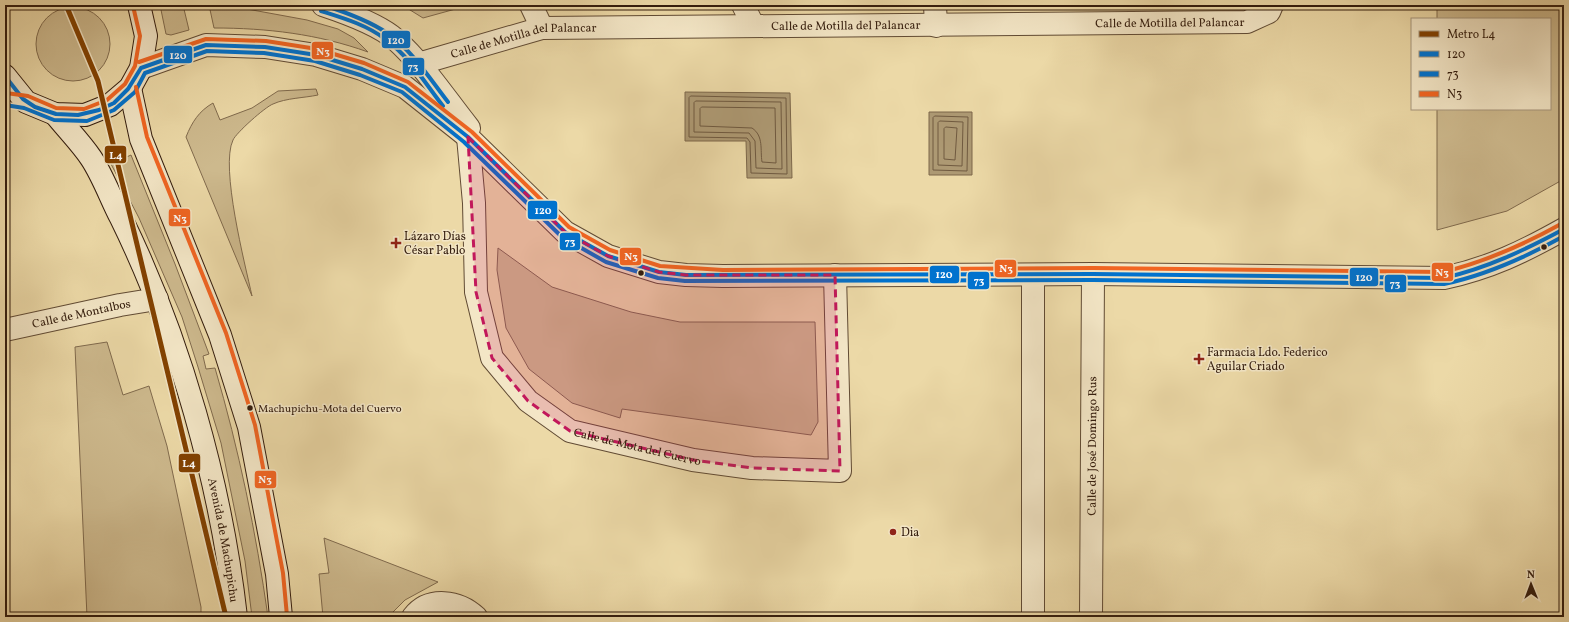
<svg xmlns="http://www.w3.org/2000/svg" width="1569" height="622" font-family="Vollkorn,serif">
  <style>
    .green { fill: #cdb98d; stroke: #806a4d }
    .water { fill: #ad9973; stroke: #7c674a }
    .lines { fill: none; stroke-linecap: round; stroke-linejoin: round }
    .shore { stroke: #705a40; stroke-width: 1 }
    .street-casing { stroke: #614b34; stroke-width: 24 }
    .secondary-casing { stroke: #331c0d; stroke-width: 24 }
    .street { stroke: #f3e6c6; stroke-width: 22 }
    .secondary { stroke: #f3e6c6; stroke-width: 22 }
    .bus-1-casing { stroke: #f3e6c6; stroke-width: 7 }
    .bus-2-casing { stroke: #f3e6c6; stroke-width: 7 }
    .bus-3-casing { stroke: #f3e6c6; stroke-width: 7 }
    .bus-1 { stroke: #0072ce; stroke-width: 4 }
    .bus-2 { stroke: #0072ce; stroke-width: 4 }
    .bus-3 { stroke: #f26522; stroke-width: 4 }
    .metro-1-casing { stroke: #f3e6c6; stroke-width: 8 }
    .metro-1 { stroke: #824100; stroke-width: 5 }
    .marked { fill: #c2185b; fill-opacity: 0.2; stroke: #c2185b; stroke-width: 3; stroke-dasharray: 8 5; stroke-linejoin: round }
    .poi-dot { fill: #8f2418; stroke: #f3e6c6; stroke-width: 1.5 }
    .bus-dot { fill: #331c0d; stroke: #f3e6c6; stroke-width: 1.5 }
    .labels { text-anchor: middle; stroke-width: 3; stroke-linejoin: round; paint-order: stroke }
    .bus-label { font-size: 11px; fill: #331c0d; stroke: #f3e6c6; text-anchor: start }
    .street-label { font-size: 12px; fill: #331c0d; stroke: #f3e6c6 }
    .poi-label { font-size: 12px; fill: #331c0d; stroke: #f3e6c6; text-anchor: start }
    .line-badge { stroke: #f3e6c6; stroke-width: 1.5 }
    .badge-label { font-size: 11px; text-anchor: middle; font-weight: bold; fill: #fff }
  </style>
  <rect width="100%" height="100%" fill="#ecd9a7"/>
  <filter id="stains"><feTurbulence type="fractalNoise" baseFrequency=".005" numOctaves="4"/><feColorMatrix values="0 0 0 0 .2 0 0 0 0 .09 0 0 0 0 .02 0 0 0 .5 -.17"/></filter>
  <radialGradient id="worn" r=".72"><stop offset=".6" stop-color="#630" stop-opacity="0"/><stop offset="1" stop-color="#630" stop-opacity=".3"/></radialGradient>
  <path class="green" d="M 160,5 L 183,5 L 189,30 L 171,35 L 166,34 Z
    M 209,5 L 225,5 L 307,20 L 338,29 L 354,38 L 368,52 C 318,34 267,28 214,28 Z
    M 402,5 L 470,5 L 423,18 Z
    M 1437,5 L 1564,5 L 1564,179 L 1507,211 L 1437,230 L 1437,109 L 1550,109 L 1550,19 L 1437,19 Z
    M36 44a37 37 0 1 1 74 0a37 37 0 1 1-74 0Z
    M 316,89 L 318,95 C 304,98 286,98 273,104 C 265,107 236,133 233,140 C 220,167 245,264 252,296 L 186,137 C 192,122 199,111 213,103 L 220,120 L 252,108 L 278,91 Z
    M 131,155 L 175,264 L 209,354 L 203,356 L 206,369 L 215,368 C 239,450 256,532 268,617 L 252,617 L 245,561 L 221,443 L 198,367 L 182,317 L 139,218 L 111,164 Z
    M 498,248 L 552,287 L 631,312 L 680,322 L 815,322 L 818,422 L 811,435 L 622,409 L 620,418 L 572,403 L 529,369 L 506,328 L 497,270 Z
    M 107,342 L 123,395 L 149,386 L 167,446 L 201,607 L 201,617 L 87,617 L 75,347 Z
    M 324,538 L 438,582 L 405,600 L 388,617 L 323,617 L 319,574 L 329,573 Z"/>
  <path class="water" d="M 685,92 L 790,93 L 792,178 L 747,178 L 746,141 L 685,141 Z
    M 929,112 L 972,112 L 972,175 L 929,175 Z"/>
  <g class="lines">
    <path class="shore" d="M 691,96 L 786,98 L 787,174 L 751,173 L 750,142 L 747,138 L 689,137 L 689,98 Z
      M 696,101 L 781,102 L 782,169 L 756,168 L 755,141 L 749,133 L 694,132 L 694,103 Z
      M 702,107 L 775,108 L 776,163 L 762,162 C 760,150 764,136 752,128 L 700,126 L 700,109 Z
      M 935,116 L 968,117 L 967,171 L 933,170 L 933,118 Z
      M 940,121 L 963,122 L 962,166 L 938,165 L 938,123 Z
      M 946,127 L 957,128 L 955,160 L 944,159 L 944,129 Z"/>
    <g class="street-casing">
      <g id="street">
        <path d="M 323,5 C 344,12 378,24 395,39 C 423,64 445,98 469,128"/>
        <path d="M 531,5 L 542,28"/>
        <path d="M 743,5 L 753,25"/>
        <path d="M 935,5 L 936,26"/>
        <path id="s1" d="M 418,64 L 542,28 L 1247,22 L 1269,12 L 1272,5"/>
        <path d="M 141,68 L 206,45 L 265,47 L 316,55 L 362,69 L 405,87 L 468,137 L 565,232 L 608,256 L 659,272 L 686,275 L 723,276 L 1093,274 L 1444,278 C 1490,268 1523,252 1564,229"/>
        <path id="s2" d="M 468,137 L 474,203 L 476,292 L 492,358 L 528,401 L 570,431 L 693,460 L 752,468 L 840,471 L 835,275"/>
        <path id="s3" d="M 5,330 L 120,305 L 157,299"/>
        <path d="M 413,617 C 429,596 459,601 476,617"/>
        <path d="M 1033,617 L 1033,276"/>
        <path id="s4" d="M 1091,617 L 1093,274"/>
      </g>
    </g>
    <g class="secondary-casing">
      <g id="secondary">
        <path d="M 5,76 L 26,102 L 55,114 L 85,115 L 110,105 L 130,88 L 141,68 L 146,36 L 139,5"/>
        <path d="M 130,88 L 141,139 L 220,335 L 249,427 L 277,574 L 281,617"/>
        <path id="s5" d="M 55,114 C 67,129 81,143 91,158 C 103,176 111,199 121,218 C 180,338 221,484 236,617"/>
      </g>
    </g>
    <use href="#street" class="street"/>
    <use href="#secondary" class="secondary"/>
    <g class="bus-1-casing">
      <path id="bus-1" d="M 323,5 C 345,12 368,20 387,33 C 412,50 430,79 448,102
        M 5,76 L 23,99 L 35,107 L 56,114 L 78,115 L 99,110 L 114,103 L 128,89 L 141,68 L 206,45 L 265,47 L 316,55 L 362,69 L 405,87 L 468,137 L 565,232 L 608,256 L 659,272 L 686,275 L 1093,274 L 1444,278 C 1487,268 1525,250 1564,229"/>
    </g>
    <g class="bus-2-casing">
      <path id="bus-2" d="M 321,11 C 343,18 367,25 385,39 C 409,56 425,83 443,106
        M 5,105 L 24,108 L 54,120 L 87,121 L 114,110 L 135,92 L 145,73 L 207,51 L 264,53 L 315,61 L 360,75 L 402,92 L 464,142 L 562,237 L 606,262 L 658,278 L 685,281 L 1093,280 L 1444,284 C 1487,275 1526,257 1564,236"/>
    </g>
    <g class="bus-3-casing">
      <path id="bus-3" d="M 139,62 L 206,39 L 266,41 L 317,49 L 364,63 L 408,82 L 472,132 L 569,227 L 610,250 L 660,266 L 723,270 L 1093,268 L 1443,272 C 1485,262 1523,245 1561,224
        M 136,87 L 147,137 L 226,333 L 255,425 L 283,573 L 287,616
        M 6,93 L 28,96 L 56,108 L 84,109 L 107,100 L 125,84 L 135,66 L 140,36 L 133,6"/>
    </g>
    <use href="#bus-1" class="bus-1"/>
    <use href="#bus-2" class="bus-2"/>
    <use href="#bus-3" class="bus-3"/>
    <g class="metro-1-casing">
      <path id="metro-1" d="M 66,5 L 98,81 L 226,617"/>
    </g>
    <use href="#metro-1" class="metro-1"/>
  </g>
  <path class="marked" d="M 468,137 L 565,232 L 608,256 L 659,272 L 686,275 L 835,275 L 840,471 L 752,468 L 693,460 L 570,431 L 528,401 L 492,358 L 476,292 Z"/>
  <g class="poi-dot">
    <path d="M394 237h4v4h4v4h-4v4h-4v-4h-4v-4h4z"/>
    <path d="M1197 353h4v4h4v4h-4v4h-4v-4h-4v-4h4z"/>
    <circle cx="893" cy="532" r="4"/>
  </g>
  <g class="bus-dot">
    <circle cx="1544" cy="247" r="3.5"/>
    <circle cx="641" cy="273" r="3.5"/>
    <circle cx="250" cy="408" r="3.5"/>
  </g>
  <g class="labels">
    <g class="bus-label">
      <text x="258" y="412">Machupichu-Mota del Cuervo</text>
    </g>
    <g class="street-label">
      <text dy="4" stroke="none"><textPath href="#s1" startOffset="757">Calle de Motilla del Palancar</textPath></text>
      <text dy="4" stroke="none"><textPath href="#s1" startOffset="433">Calle de Motilla del Palancar</textPath></text>
      <text dy="4" stroke="none"><textPath href="#s1" startOffset="109">Calle de Motilla del Palancar</textPath></text>
      <text dy="4" stroke="none"><textPath href="#s3" startOffset="78">Calle de Montalbos</textPath></text>
      <text dy="4" stroke="none"><textPath href="#s2" startOffset="400">Calle de Mota del Cuervo</textPath></text>
      <text dy="4" stroke="none"><textPath href="#s4" startOffset="171">Calle de José Domingo Rus</textPath></text>
      <text dy="4" stroke="none"><textPath href="#s5" startOffset="463">Avenida de Machupichu</textPath></text>
    </g>
    <g class="poi-label">
      <text x="404" y="240">Lázaro Días<tspan x="404" dy="14">César Pablo</tspan></text>
      <text x="1207" y="356">Farmacia Ldo. Federico<tspan x="1207" dy="14">Aguilar Criado</tspan></text>
      <text x="901" y="536">Dia</text>
    </g>
  </g>
  <g class="line-badge">
    <rect x="381" y="30" width="30" height="19" rx="4" fill="#0072ce"/>
    <rect x="311" y="41" width="23" height="19" rx="4" fill="#f26522"/>
    <rect x="163" y="45" width="30" height="19" rx="4" fill="#0072ce"/>
    <rect x="402" y="57" width="23" height="19" rx="4" fill="#0072ce"/>
    <rect x="104" y="145" width="23" height="19" rx="4" fill="#824100"/>
    <rect x="527" y="200" width="31" height="20" rx="4" fill="#0072ce"/>
    <rect x="168" y="208" width="23" height="19" rx="4" fill="#f26522"/>
    <rect x="559" y="232" width="22" height="19" rx="4" fill="#0072ce"/>
    <rect x="619" y="247" width="23" height="19" rx="4" fill="#f26522"/>
    <rect x="994" y="259" width="23" height="19" rx="4" fill="#f26522"/>
    <rect x="1431" y="262" width="23" height="20" rx="4" fill="#f26522"/>
    <rect x="929" y="265" width="31" height="19" rx="4" fill="#0072ce"/>
    <rect x="1349" y="267" width="30" height="20" rx="4" fill="#0072ce"/>
    <rect x="967" y="271" width="23" height="19" rx="4" fill="#0072ce"/>
    <rect x="1384" y="274" width="23" height="19" rx="4" fill="#0072ce"/>
    <rect x="178" y="453" width="23" height="20" rx="4" fill="#824100"/>
    <rect x="254" y="470" width="23" height="19" rx="4" fill="#f26522"/>
  </g>
  <g class="badge-label">
    <text x="396" y="44">120</text>
    <text x="323" y="55">N3</text>
    <text x="178" y="59">120</text>
    <text x="413" y="70">73</text>
    <text x="116" y="159">L4</text>
    <text x="543" y="214">120</text>
    <text x="180" y="222">N3</text>
    <text x="570" y="245">73</text>
    <text x="631" y="260">N3</text>
    <text x="1006" y="272">N3</text>
    <text x="1442" y="276">N3</text>
    <text x="944" y="278">120</text>
    <text x="1364" y="281">120</text>
    <text x="979" y="284">73</text>
    <text x="1395" y="287">73</text>
    <text x="189" y="467">L4</text>
    <text x="265" y="483">N3</text>
  </g>
  <rect width="1569" height="622" fill="none" stroke="#ecd9a7" stroke-width="20"/>
  <rect x="6" y="6" width="1557" height="610" fill="none" stroke="#331c0d" stroke-width="2"/>
  <rect x="10" y="10" width="1549" height="602" fill="none" stroke="#331c0d"/>
  <rect x="1411" y="18" width="140" height="92" fill="#f3e6c6" stroke="#a6957c"/>
  <rect x="1419" y="31" width="20" height="6" fill="#824100" stroke="#a6957c"/>
  <text x="1447" y="38" font-size="12" fill="#331c0d">Metro L4</text>
  <rect x="1419" y="51" width="20" height="6" fill="#0072ce" stroke="#a6957c"/>
  <text x="1447" y="58" font-size="12" fill="#331c0d">120</text>
  <rect x="1419" y="71" width="20" height="6" fill="#0072ce" stroke="#a6957c"/>
  <text x="1447" y="78" font-size="12" fill="#331c0d">73</text>
  <rect x="1419" y="91" width="20" height="6" fill="#f26522" stroke="#a6957c"/>
  <text x="1447" y="98" font-size="12" fill="#331c0d">N3</text>
  <g transform="translate(1531 584) rotate(359)" stroke="#f3e6c6" stroke-width="3" paint-order="stroke">
  <path d="M0-3L7 15L0 10L-7 15Z" fill="#331c0d"/>
  <text y="-6" font-size="11" font-weight="bold" text-anchor="middle" fill="#331c0d">N</text>
  </g>
  <rect width="100%" height="100%" filter="url(#stains)"/>
  <rect width="100%" height="100%" fill="url(#worn)"/>
</svg>
